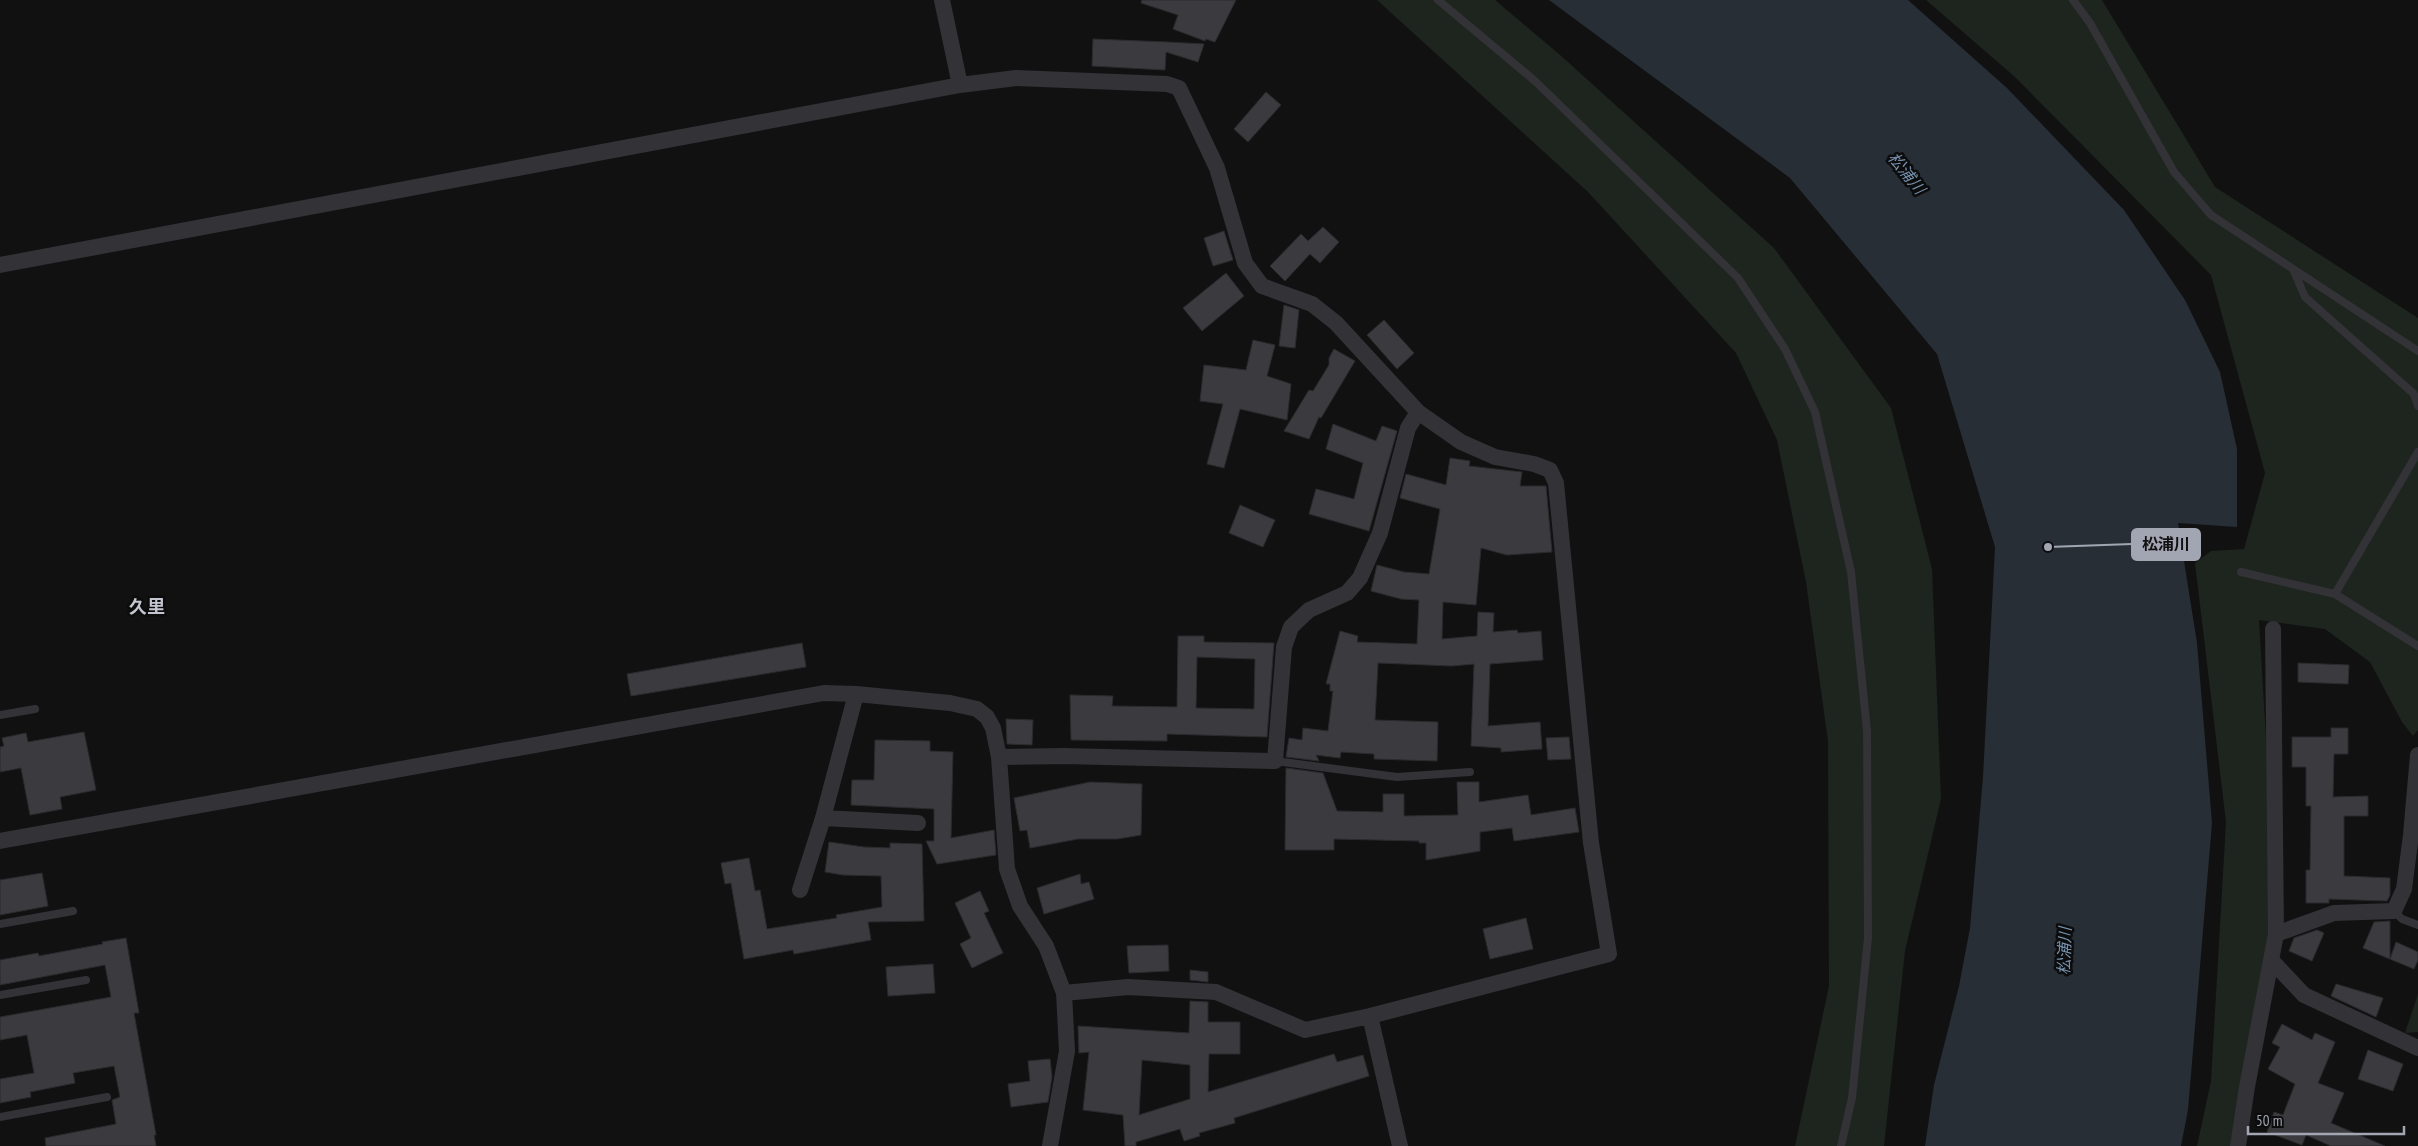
<svg xmlns="http://www.w3.org/2000/svg" width="2418" height="1146" font-family="'PT Sans Narrow','Noto Sans JP',sans-serif">
  <style>
    .green { fill: #1d251e }
    .water { fill: #272e36 }
    .building { fill: #3b3b3f; stroke: #2b2b2e; fill-rule: evenodd }
    .lines { fill: none; stroke-linecap: round; stroke-linejoin: round }
    .lane { stroke: #323237; stroke-width: 8 }
    .street { stroke: #323237; stroke-width: 16 }
    .labels { text-anchor: middle; stroke-width: 5; stroke-linejoin: round; paint-order: stroke }
    .water-label { font-size: 16px; font-style: italic; fill: #7792af; stroke: #0c0c0d }
    .quarter-label { font-size: 18px; font-weight: bold; fill: #c3c5cf; stroke: #0c0c0d }
    .leader { fill: none; stroke: #a2a6b3; stroke-width: 2 }
    .callout-dot { fill: #a2a6b3; stroke: #0c0c0d; stroke-width: 2 }
    .callout { fill: #a2a6b3; stroke: #a2a6b3; stroke-width: 2 }
    .callout-label { font-size: 16px; text-anchor: middle; font-weight: bold; fill: #111 }
  </style>
  <rect width="100%" height="100%" fill="#111112"/>
  <path class="green" d="M 1377,0 L 1495,0 L 1559,54 L 1774,248 L 1891,408 L 1932,569 L 1941,799 L 1905,951 L 1884,1146 L 1795,1146 L 1829,986 L 1828,741 L 1806,582 L 1777,440 L 1736,353 L 1588,192 Z
    M 1926,0 L 2102,0 L 2215,187 L 2418,318 L 2418,730 L 2413,736 L 2402,722 L 2370,662 L 2325,629 L 2259,620 L 2267,756 L 2269,933 L 2231,1146 L 2197,1146 L 2211,1081 L 2226,822 L 2195,563 L 2211,551 L 2244,549 L 2265,473 L 2211,275 L 2015,77 Z
    M 2418,994 L 2418,1032 L 2405,1033 Z"/>
  <path class="water" d="M 1549,0 L 1908,0 L 2007,88 L 2124,210 L 2185,300 L 2220,372 L 2237,449 L 2237,527 L 2178,523 L 2197,643 L 2212,823 L 2188,1110 L 2181,1146 L 1925,1146 L 1934,1085 L 1959,986 L 1970,928 L 1983,777 L 1995,547 L 1937,354 L 1790,178 Z"/>
  <path class="building" d="M 1142,0 L 1236,0 L 1215,42 L 1206,39 L 1205,41 L 1173,29 L 1178,15 L 1141,3 Z
    M 1093,39 L 1167,42 L 1204,44 L 1198,62 L 1166,52 L 1165,70 L 1092,66 Z
    M 1266,92 L 1281,105 L 1248,142 L 1234,129 Z
    M 1323,227 L 1339,242 L 1320,263 L 1310,254 L 1285,281 L 1270,266 L 1301,234 L 1308,241 Z
    M 1224,231 L 1233,260 L 1213,266 L 1204,238 Z
    M 1226,273 L 1244,296 L 1202,331 L 1183,308 Z
    M 1284,305 L 1299,310 L 1295,348 L 1279,346 Z
    M 1384,320 L 1414,353 L 1397,369 L 1367,335 Z
    M 1253,340 L 1275,345 L 1267,376 L 1291,384 L 1287,420 L 1240,409 L 1224,468 L 1207,464 L 1223,404 L 1200,401 L 1204,365 L 1246,370 Z
    M 1334,349 L 1355,361 L 1321,418 L 1319,417 L 1309,439 L 1284,431 L 1309,390 L 1313,391 L 1329,365 L 1329,358 Z
    M 1333,424 L 1376,441 L 1382,426 L 1397,431 L 1369,531 L 1309,514 L 1316,489 L 1354,499 L 1363,463 L 1326,449 Z
    M 1450,458 L 1470,461 L 1469,466 L 1522,472 L 1520,486 L 1546,486 L 1552,552 L 1507,555 L 1481,548 L 1476,605 L 1443,602 L 1442,639 L 1477,636 L 1478,612 L 1494,613 L 1493,632 L 1517,630 L 1518,633 L 1541,631 L 1543,660 L 1490,664 L 1488,726 L 1540,722 L 1542,749 L 1501,752 L 1501,748 L 1471,746 L 1474,664 L 1452,666 L 1378,663 L 1375,720 L 1438,722 L 1437,761 L 1374,759 L 1374,754 L 1341,752 L 1340,758 L 1316,755 L 1319,761 L 1286,757 L 1289,738 L 1302,740 L 1303,728 L 1328,731 L 1333,691 L 1330,691 L 1330,684 L 1326,684 L 1340,631 L 1358,636 L 1357,642 L 1417,644 L 1419,600 L 1401,599 L 1371,591 L 1377,565 L 1404,572 L 1429,574 L 1440,509 L 1400,498 L 1406,474 L 1446,485 Z
    M 1240,505 L 1275,520 L 1263,547 L 1229,533 Z
    M 1178,636 L 1204,636 L 1204,642 L 1274,643 L 1267,737 L 1167,734 L 1167,741 L 1071,740 L 1070,695 L 1113,696 L 1112,706 L 1177,707 ZM 1197,657 L 1255,659 L 1254,709 L 1196,708 Z
    M 802,643 L 806,667 L 631,696 L 627,674 Z
    M 2298,663 L 2349,665 L 2348,684 L 2298,682 Z
    M 1006,719 L 1033,720 L 1032,745 L 1007,744 Z
    M 2331,728 L 2348,728 L 2348,754 L 2334,754 L 2333,797 L 2368,796 L 2368,816 L 2344,816 L 2344,876 L 2390,878 L 2390,895 L 2387,901 L 2329,899 L 2329,903 L 2306,903 L 2306,870 L 2310,870 L 2311,806 L 2306,806 L 2306,767 L 2292,767 L 2292,737 L 2331,737 Z
    M 84,732 L 96,790 L 60,797 L 62,809 L 30,815 L 21,768 L 0,772 L 0,747 L 4,746 L 2,738 L 26,733 L 28,742 Z
    M 1569,737 L 1571,759 L 1548,760 L 1546,738 Z
    M 875,740 L 930,741 L 930,751 L 953,752 L 951,838 L 994,830 L 996,855 L 937,864 L 926,841 L 934,841 L 934,809 L 851,805 L 852,780 L 874,780 Z
    M 1286,768 L 1323,773 L 1337,811 L 1383,812 L 1383,794 L 1404,794 L 1404,816 L 1458,815 L 1457,782 L 1479,782 L 1479,802 L 1528,795 L 1531,815 L 1575,808 L 1579,832 L 1514,841 L 1512,828 L 1480,832 L 1480,851 L 1426,860 L 1426,843 L 1419,843 L 1419,841 L 1334,839 L 1334,850 L 1285,850 Z
    M 1090,782 L 1142,784 L 1141,835 L 1117,839 L 1078,839 L 1030,848 L 1027,830 L 1020,831 L 1014,798 Z
    M 829,842 L 864,847 L 890,848 L 890,843 L 922,844 L 924,921 L 868,922 L 871,940 L 794,954 L 793,950 L 744,959 L 731,883 L 725,884 L 721,863 L 749,858 L 755,891 L 760,890 L 767,929 L 837,918 L 836,915 L 882,907 L 881,876 L 843,875 L 825,872 Z
    M 42,873 L 48,906 L 0,915 L 0,880 Z
    M 1080,874 L 1081,884 L 1089,882 L 1094,899 L 1044,914 L 1037,888 Z
    M 980,891 L 989,911 L 984,913 L 1003,953 L 972,968 L 960,944 L 971,938 L 955,903 Z
    M 1526,918 L 1533,949 L 1490,959 L 1483,929 Z
    M 2390,921 L 2390,959 L 2396,942 L 2418,952 L 2418,960 L 2414,969 L 2363,948 L 2374,922 Z
    M 2317,930 L 2324,933 L 2312,961 L 2289,951 L 2294,938 Z
    M 126,938 L 139,1013 L 134,1013 L 156,1135 L 154,1135 L 156,1146 L 46,1146 L 45,1138 L 116,1124 L 112,1100 L 120,1097 L 114,1066 L 73,1073 L 75,1083 L 30,1092 L 31,1097 L 0,1103 L 0,1079 L 34,1073 L 27,1035 L 0,1040 L 0,1017 L 111,997 L 105,965 L 0,985 L 0,960 L 38,953 L 39,956 L 103,944 L 102,942 Z
    M 1168,945 L 1169,971 L 1129,973 L 1127,946 Z
    M 933,964 L 935,993 L 888,996 L 886,967 Z
    M 1190,970 L 1208,972 L 1208,982 L 1190,980 Z
    M 2336,984 L 2383,998 L 2376,1017 L 2331,996 Z
    M 1190,1001 L 1208,1002 L 1208,1022 L 1240,1022 L 1240,1054 L 1209,1054 L 1208,1092 L 1334,1054 L 1337,1062 L 1363,1055 L 1369,1076 L 1234,1118 L 1235,1123 L 1199,1133 L 1200,1136 L 1184,1141 L 1180,1129 L 1136,1142 L 1136,1146 L 1125,1146 L 1123,1115 L 1083,1110 L 1089,1052 L 1079,1053 L 1078,1026 L 1189,1033 ZM 1142,1060 L 1190,1065 L 1190,1099 L 1139,1115 Z
    M 2282,1024 L 2312,1040 L 2315,1033 L 2335,1042 L 2318,1083 L 2344,1093 L 2331,1123 L 2385,1146 L 2331,1146 L 2306,1135 L 2302,1145 L 2267,1132 L 2274,1112 L 2283,1115 L 2295,1084 L 2268,1069 L 2280,1047 L 2272,1043 Z
    M 2368,1050 L 2403,1064 L 2393,1091 L 2358,1079 Z
    M 1050,1059 L 1052,1077 L 1048,1102 L 1011,1107 L 1008,1084 L 1030,1081 L 1028,1061 Z"/>
  <g class="lines">
    <path class="lane" d="M 1438,0 L 1535,81 L 1738,278 L 1785,349 L 1815,412 L 1851,572 L 1867,731 L 1868,938 L 1852,1098 L 1841,1146
      M 2073,0 L 2090,23 L 2174,172 L 2211,215 L 2418,351
      M 2293,269 L 2305,297 L 2414,394 L 2418,406
      M 2241,572 L 2335,594 L 2418,646
      M 2335,594 L 2418,452
      M 0,715 L 35,709
      M 1275,761 L 1397,777 L 1470,772
      M 2394,911 L 2402,919 L 2418,925
      M 0,924 L 73,911
      M 0,995 L 86,980
      M 0,1117 L 107,1097"/>
    <path class="street" d="M 942,0 L 960,85
      M 0,265 L 960,85 L 1016,78 L 1167,84 L 1179,88 L 1217,168 L 1245,263 L 1262,286 L 1312,304 L 1336,323 L 1418,412 L 1461,442 L 1495,457 L 1534,464 L 1550,470 L 1556,483 L 1591,843 L 1609,954 L 1370,1016 L 1305,1030 L 1216,992 L 1128,987 L 1064,993
      M 999,757 L 1064,756 L 1275,761 L 1284,647 L 1291,627 L 1309,610 L 1347,593 L 1360,578 L 1380,533 L 1408,428 L 1418,412
      M 823,818 L 918,823
      M 0,841 L 824,693 L 856,694 L 950,703 L 977,709 L 987,717 L 993,728 L 999,757 L 1007,869 L 1020,906 L 1046,946 L 1064,993 L 1067,1051 L 1050,1146
      M 800,890 L 823,818 L 856,694
      M 2276,934 L 2334,913 L 2394,911 L 2404,889 L 2411,835 L 2418,755
      M 2271,960 L 2304,995 L 2418,1048
      M 1370,1016 L 1400,1146
      M 2238,1146 L 2247,1087 L 2276,934 L 2273,629"/>
  </g>
  <g class="labels">
    <g class="water-label">
      <text transform="translate(1907 173) rotate(51)" y="6">松浦川</text>
      <text transform="translate(2064 951) rotate(-88)" y="6">松浦川</text>
    </g>
    <g class="quarter-label">
      <text x="147" y="613">久里</text>
    </g>
  </g>
  <path class="leader" d="M2048 547L2132 544"/>
  <circle class="callout-dot" cx="2048" cy="547" r="5"/>
  <rect class="callout" x="2132" y="529" width="68" height="31" rx="5"/>
  <g class="callout-label">
    <text x="2166" y="550">松浦川</text>
  </g>
  <path d="M2248 1126v8h156v-8" fill="none" stroke="#a2a6b3" stroke-width="2.5"/>
  <text x="2256" y="1126" font-size="15" fill="#a2a6b3" stroke="#0c0c0d" stroke-width="4" paint-order="stroke">50 m</text>
</svg>
